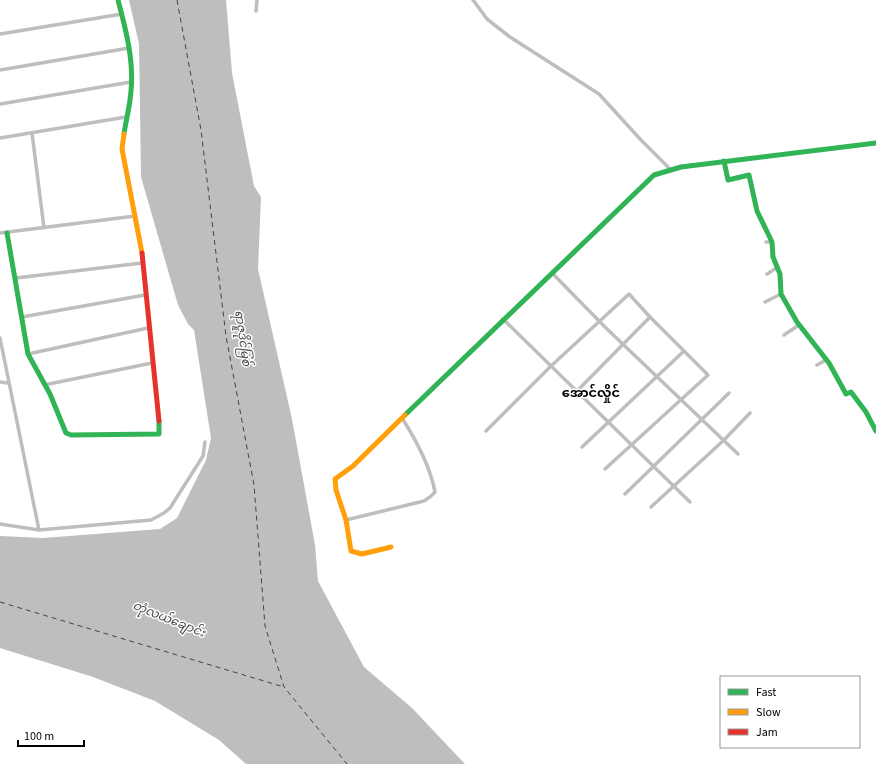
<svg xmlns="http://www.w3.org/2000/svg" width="876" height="764" font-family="'Source Sans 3','Noto Sans Myanmar',sans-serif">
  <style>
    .water { fill: #bebebe }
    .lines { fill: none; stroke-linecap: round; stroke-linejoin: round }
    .ferry { stroke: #434343; stroke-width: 1; stroke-dasharray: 5 4; stroke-linecap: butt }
    .street { stroke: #bebebe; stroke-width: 3.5 }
    .fast { stroke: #30b455; stroke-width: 5 }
    .slow { stroke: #ff9f0a; stroke-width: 5 }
    .jam { stroke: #e5322d; stroke-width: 5 }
    .labels { text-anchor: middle; stroke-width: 3; stroke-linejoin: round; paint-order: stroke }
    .water-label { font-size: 12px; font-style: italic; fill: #434343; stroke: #fff }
    .quarter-label { font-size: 13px; font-weight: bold; fill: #000; stroke: #fff }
  </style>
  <rect width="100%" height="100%" fill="#fff"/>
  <path class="water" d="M 129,0 L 226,0 L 232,73 L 254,186 L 261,197 L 258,269 L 292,419 L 315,545 L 318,581 L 364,667 L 412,708 L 465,764 L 246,764 L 219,740 L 155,701 L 93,677 L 0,648 L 0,536 L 43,538 L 160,529 L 177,518 L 206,460 L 211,438 L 194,330 L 188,324 L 178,305 L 141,177 L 139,44 Z"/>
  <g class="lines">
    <path class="ferry" d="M 177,0 L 201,130 L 226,336 L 254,485 L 265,626 L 284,687 L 347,764
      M 0,602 L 284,687"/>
    <path class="street" d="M 473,0 L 487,19 L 510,37 L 599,94 L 641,140 L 670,169
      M 256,11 L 257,0
      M 0,34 L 122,14
      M 0,70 L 129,48
      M 0,104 L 131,82
      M 32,133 L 44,228
      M 0,138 L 126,117
      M 0,233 L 135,216
      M 766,242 L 772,242
      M 552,273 L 607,329 L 738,454
      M 767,274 L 778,267
      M 16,278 L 142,263
      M 765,302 L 781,294
      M 22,317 L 145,295
      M 503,319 L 690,502
      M 784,335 L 799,325
      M 0,338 L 39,530
      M 28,354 L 148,328
      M 817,365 L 826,360
      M 0,382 L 8,383
      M 44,385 L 152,363
      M 576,392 L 650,317 L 708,375 L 605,469
      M 486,431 L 551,366 L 629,294 L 650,317
      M 582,447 L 684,351
      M 625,494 L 729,393
      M 651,507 L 724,440 L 750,413
      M 346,520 L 424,501 L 430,497 L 435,492 C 430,465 416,440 402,418
      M 0,524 L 39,530 L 151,520 L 164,513 L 170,508 L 203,456 L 205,442"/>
    <path class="fast" d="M 118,0 C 126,30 134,61 131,91 C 130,106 126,120 124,134
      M 724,161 L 728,180 L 749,175 L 757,211 L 772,242 L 773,257 L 780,274 L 781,294 L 797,322 L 829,363 L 846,394 L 851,392 L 866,412 L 876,431
      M 7,233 L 28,354 L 50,394 L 66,433 L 71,435 L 159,434 L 159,421
      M 405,415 L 654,175 L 681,167 L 876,143"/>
    <path class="slow" d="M 124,134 L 122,149 L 142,253
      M 391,547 L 362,554 L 351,551 L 346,520 L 336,490 L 335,479 L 353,466 L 405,415"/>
    <path class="jam" d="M 142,253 L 159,421"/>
  </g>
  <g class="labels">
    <g class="water-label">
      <text transform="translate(243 338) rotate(82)" y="4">ရာဇူဒိုင်မြစ်</text>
      <text transform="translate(169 619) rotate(22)" y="4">တုံလယ်ချောင်း</text>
    </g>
    <g class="quarter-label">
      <text x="591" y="397">အောင်လှိုင်</text>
    </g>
  </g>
  <rect x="720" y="676" width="140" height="72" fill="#ffffff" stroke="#999999"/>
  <rect x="728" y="689" width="20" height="6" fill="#30b455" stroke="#999999"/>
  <text x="756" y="696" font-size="12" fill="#000000">Fast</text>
  <rect x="728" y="709" width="20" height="6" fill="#ff9f0a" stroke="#999999"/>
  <text x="756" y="716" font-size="12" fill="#000000">Slow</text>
  <rect x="728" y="729" width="20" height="6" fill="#e5322d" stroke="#999999"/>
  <text x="756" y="736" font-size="12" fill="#000000">Jam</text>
  <path d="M18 740v6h66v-6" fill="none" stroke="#000000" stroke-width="2"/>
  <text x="24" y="740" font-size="12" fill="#000000" stroke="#ffffff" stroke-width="3" paint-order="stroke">100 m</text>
</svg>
